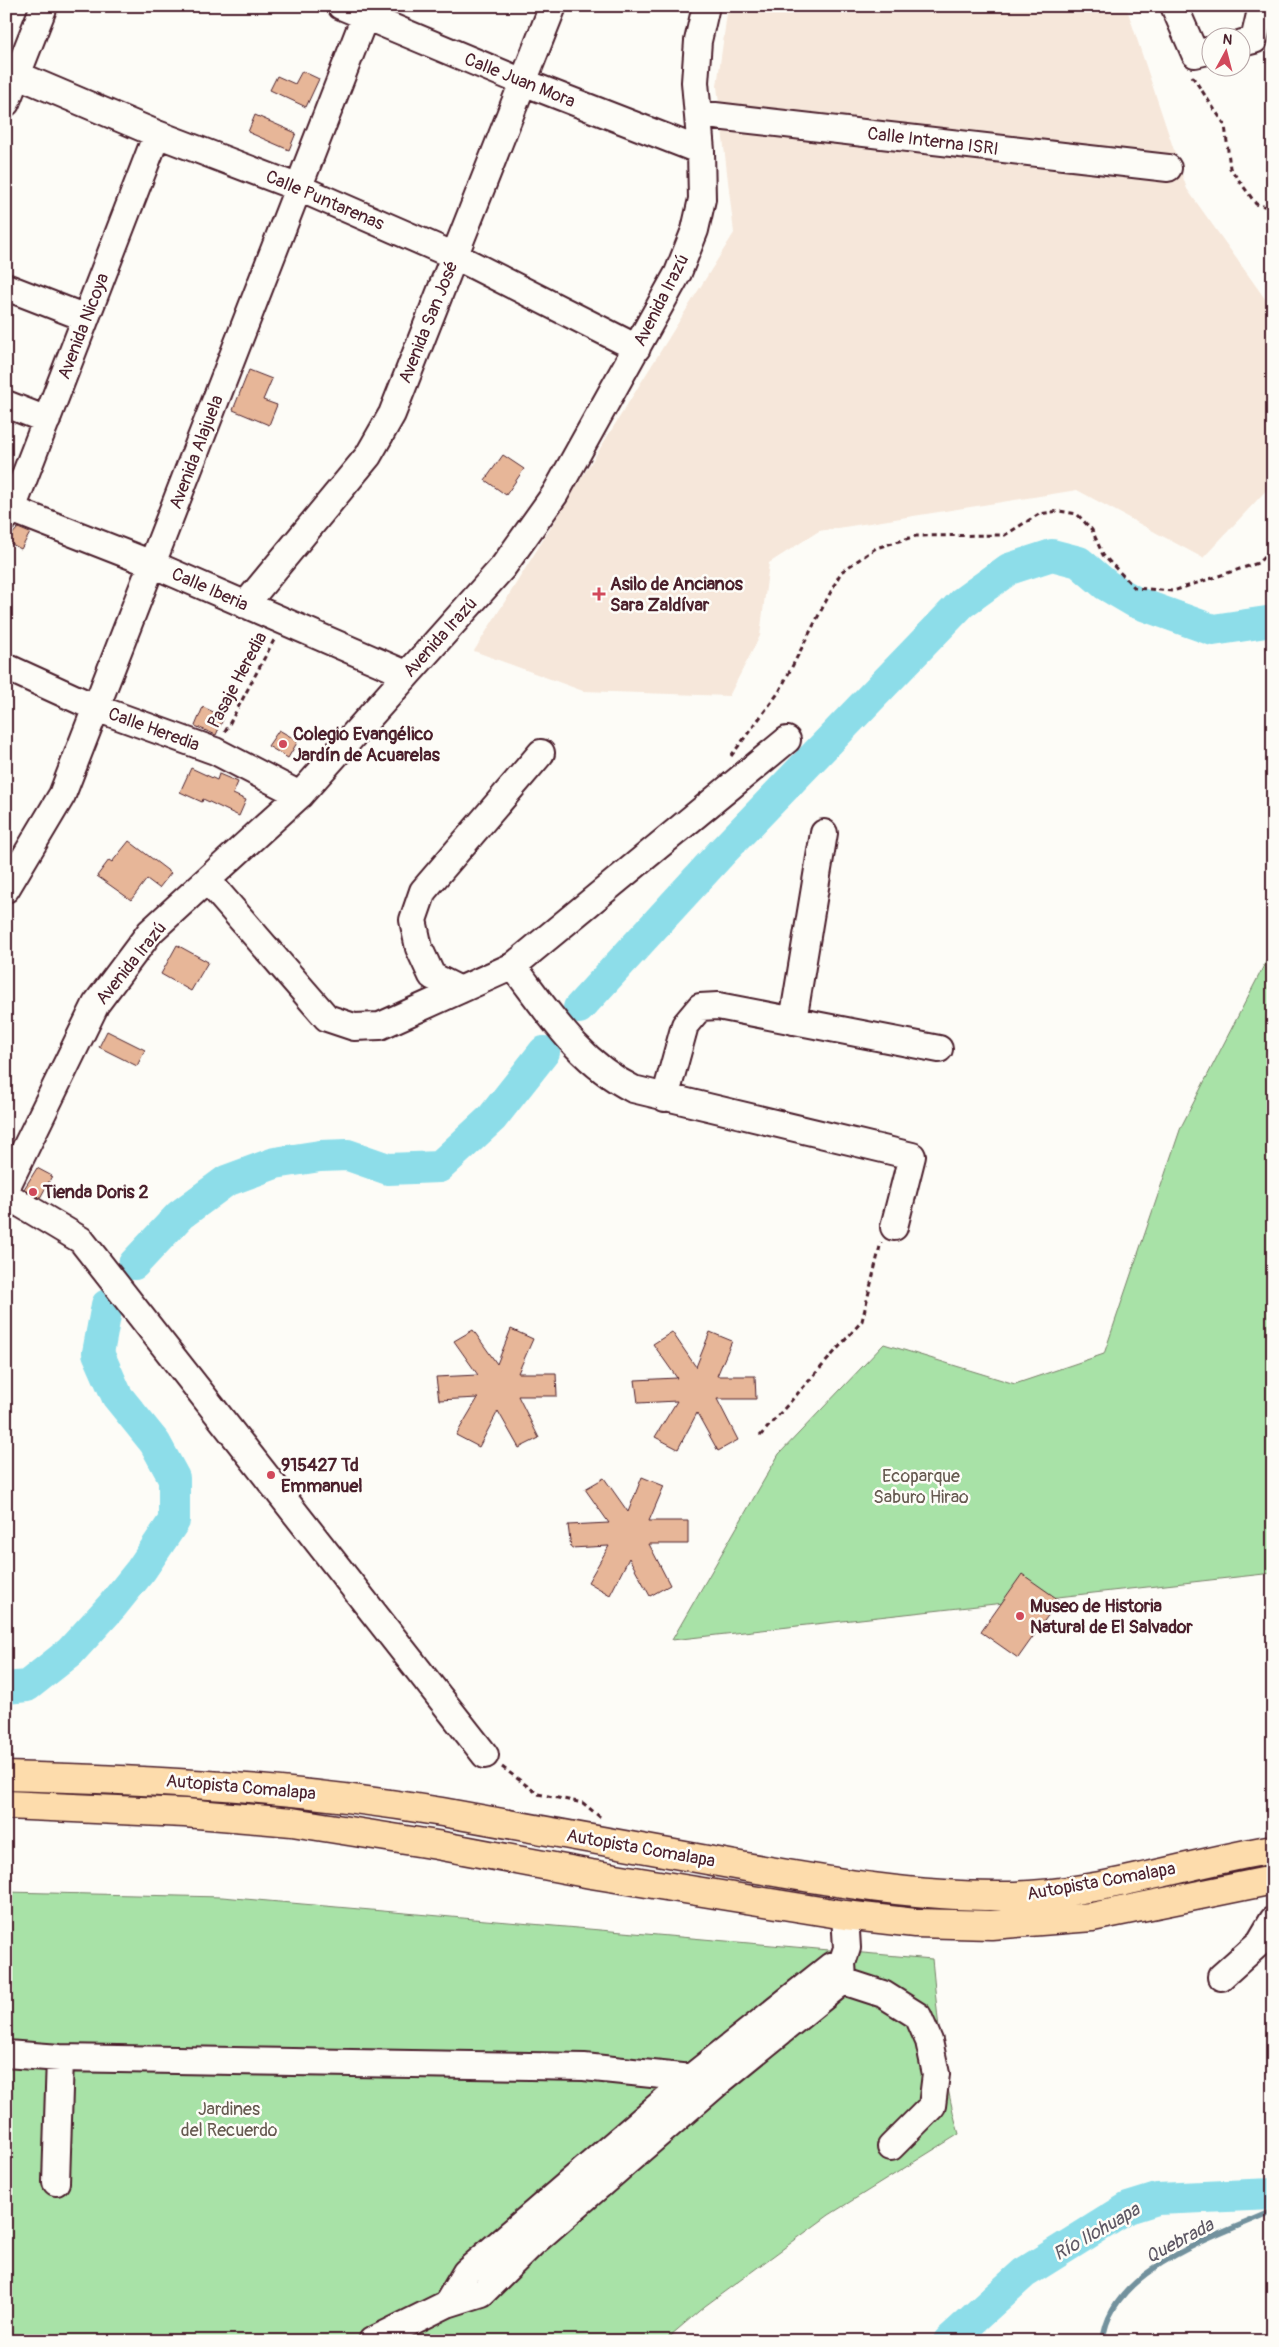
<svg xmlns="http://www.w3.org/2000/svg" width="1279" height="2347" font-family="Pangolin,sans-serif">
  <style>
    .built { fill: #f6e7da }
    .green { fill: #a8e2a7; stroke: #798069 }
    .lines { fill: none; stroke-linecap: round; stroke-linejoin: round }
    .stream { stroke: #72919d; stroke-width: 5.5 }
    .river { stroke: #8ddde9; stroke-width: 32 }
    .building { fill: #e7b698; stroke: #4a1f2b }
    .minor-casing { stroke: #4a1f2b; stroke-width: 30 }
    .highway-casing { stroke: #4a1f2b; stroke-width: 31 }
    .path { stroke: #4a1f2b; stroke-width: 3; stroke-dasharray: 5 4; stroke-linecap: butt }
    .minor { stroke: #fdfcf7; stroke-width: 26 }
    .highway { stroke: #fddcac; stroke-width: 28 }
    .poi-dot { fill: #d1495b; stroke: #fdfcf7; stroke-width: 2 }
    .labels { text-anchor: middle; stroke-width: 5; stroke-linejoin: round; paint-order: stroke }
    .street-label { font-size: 18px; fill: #4a1f2b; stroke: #fdfcf7 }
    .poi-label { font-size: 18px; font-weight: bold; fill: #4a1f2b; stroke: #fdfcf7; text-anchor: start }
    .park-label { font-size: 18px; fill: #665a50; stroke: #fdfcf7 }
    .water-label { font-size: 19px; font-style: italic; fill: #5e5864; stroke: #fdfcf7 }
  </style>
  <rect width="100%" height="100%" fill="#fdfcf7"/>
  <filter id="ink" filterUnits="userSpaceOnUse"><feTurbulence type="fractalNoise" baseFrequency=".02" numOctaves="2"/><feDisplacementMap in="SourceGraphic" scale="10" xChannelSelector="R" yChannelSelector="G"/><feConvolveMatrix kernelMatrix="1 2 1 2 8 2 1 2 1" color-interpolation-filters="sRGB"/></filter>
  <g filter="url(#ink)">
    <path class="built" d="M 728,6 L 1126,6 L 1187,189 L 1273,310 L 1273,483 L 1203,558 L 1077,490 L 819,531 L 769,563 L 760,636 L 729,696 L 583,691 L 474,651 L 734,233 L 717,86 Z"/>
    <path class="green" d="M 1273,948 L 1273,1573 L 672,1640 L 779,1454 L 884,1344 L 1015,1384 L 1104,1354 L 1181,1127 Z
      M 6,1892 L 222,1897 L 932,1959 C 938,2018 942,2077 959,2134 L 829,2215 L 705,2306 L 664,2341 L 6,2341 Z"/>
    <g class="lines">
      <path class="stream" d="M 1103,2341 C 1109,2269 1216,2237 1273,2211"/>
      <path class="river" d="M 579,1008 L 722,852 L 962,603 L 1009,569 L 1052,555 L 1079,562 L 1106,585 L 1135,602 L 1213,630 L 1273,621
        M 134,1264 L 180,1215 L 226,1181 L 275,1163 L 320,1156 L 348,1155 L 388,1169 L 439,1167 L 492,1118 L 544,1052
        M 6,1688 L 27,1686 L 70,1652 L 112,1606 L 141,1570 L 174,1521 L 174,1478 L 155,1443 L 117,1396 L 98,1353 L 107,1305
        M 949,2341 L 1024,2273 L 1128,2208 L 1157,2199 L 1273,2194"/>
    </g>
    <path class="building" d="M 302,71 L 319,79 L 306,107 L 270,90 L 277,76 L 295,84 Z
      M 255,115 L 296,133 L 289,150 L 248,132 Z
      M 249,370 L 272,379 L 263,400 L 277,405 L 269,425 L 233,410 Z
      M 503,455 L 524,469 L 506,495 L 485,480 Z
      M 18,528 L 30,533 L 21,549 L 6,541 Z
      M 203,707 L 224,717 L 216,735 L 195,726 Z
      M 279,730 L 298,741 L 288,758 L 268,746 Z
      M 191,768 L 217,780 L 219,774 L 238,782 L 233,794 L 246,800 L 239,816 L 203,799 L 202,802 L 180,792 Z
      M 129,841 L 171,873 L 159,888 L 147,879 L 131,900 L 97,876 L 109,860 L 112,862 Z
      M 177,945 L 208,962 L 191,991 L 161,974 Z
      M 107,1031 L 145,1050 L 137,1066 L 99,1047 Z
      M 37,1168 L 52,1176 L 40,1198 L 24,1189 Z
      M 511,1329 L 533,1339 L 518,1373 L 556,1373 L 557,1396 L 518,1396 L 539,1438 L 519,1448 L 498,1411 L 479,1447 L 456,1435 L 478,1398 L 439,1400 L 436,1377 L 478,1375 L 454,1341 L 473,1330 L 497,1364 Z
      M 672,1332 L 696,1367 L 710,1332 L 732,1341 L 717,1376 L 755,1376 L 756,1399 L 717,1399 L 738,1440 L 718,1451 L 697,1413 L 678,1449 L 655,1437 L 677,1401 L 638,1403 L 635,1380 L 677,1378 L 653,1344 Z
      M 642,1477 L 664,1486 L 649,1521 L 688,1521 L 688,1544 L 649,1544 L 670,1585 L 650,1596 L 629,1558 L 610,1595 L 588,1582 L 609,1546 L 571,1548 L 568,1525 L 609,1523 L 585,1489 L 604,1478 L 628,1512 Z
      M 1022,1574 L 1059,1600 L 1018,1658 L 981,1632 Z"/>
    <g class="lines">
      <g class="minor-casing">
        <path id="minor" d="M 341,6 L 523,82 L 701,151
          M 1174,6 L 1195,54 L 1212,50
          M 1242,43 L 1254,40 L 1262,6
          M 6,70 L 157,134 L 299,188 L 455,256 L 637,348
          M 6,103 L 44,6
          M 698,114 L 1168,168
          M 6,287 L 86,318
          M 6,404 L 47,420
          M 6,507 L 152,564 L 406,674
          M 6,517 L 12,509 L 157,134
          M 245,605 L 368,456 L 392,414 L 553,6
          M 6,667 L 96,708 L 215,751 L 300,795
          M 208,881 L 327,1018 L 354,1027 L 380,1026 L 513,966 L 787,740
          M 6,889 L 62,795 L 369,6
          M 513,966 C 549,1013 579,1062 633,1089 L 912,1156 L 894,1227
          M 460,990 L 432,976 L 419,948 L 413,920 L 423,891 L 541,753
          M 793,1021 L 824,833
          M 665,1098 L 685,1025 L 700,1007 L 718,1006 L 939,1049
          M 6,1188 L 96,1004 L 150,932 L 300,795 L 503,567 L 555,494 L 678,273 L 695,230 L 702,199 L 701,151 L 695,82 L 698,41 L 706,6
          M 6,1195 L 81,1240 L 485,1755
          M 1221,1977 L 1260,1942 L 1273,1920
          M 843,1980 L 842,1963 L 847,1948 L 845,1915
          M 843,1981 L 883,1994 L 918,2016 L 929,2041 L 936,2074 L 932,2106 L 891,2147
          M 6,2054 L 60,2058 L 584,2067 L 720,2081
          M 56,2182 L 60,2058
          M 447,2304 L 466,2272 L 693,2076 L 831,1966 L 842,1963
          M 372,2341 L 447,2304 L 482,2293 L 532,2244 L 720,2081 L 843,1981"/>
      </g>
      <g class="highway-casing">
        <path id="highway" d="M 6,1776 C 155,1780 295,1787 442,1812 C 543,1830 644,1849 746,1867 C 832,1882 919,1897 1007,1896 C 1097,1895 1184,1864 1273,1849
          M 6,1805 L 185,1813 L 292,1822 L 437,1845 L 591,1874 L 845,1915 L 915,1923 L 991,1925 L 1092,1917 L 1273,1880"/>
      </g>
      <path class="path" d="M 1192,76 L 1225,125 L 1230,168 L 1256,204 L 1271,208 L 1273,211
        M 225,732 L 274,640
        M 731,756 L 779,692 L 841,572 L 876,548 L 916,536 L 1005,535 L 1039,514 L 1059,511 L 1077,514 L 1092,530 L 1103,555 L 1135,588 L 1173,591 L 1258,563 L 1273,548
        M 760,1436 L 862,1321 L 881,1242
        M 502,1767 L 538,1794 L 583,1803 L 600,1817"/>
      <use href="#minor" class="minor"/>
      <use href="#highway" class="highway"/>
    </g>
  </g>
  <g class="poi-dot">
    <path d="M596.5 586.5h5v5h5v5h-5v5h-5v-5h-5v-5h5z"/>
    <circle cx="283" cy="744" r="5"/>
    <circle cx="33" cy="1192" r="5"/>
    <circle cx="271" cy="1475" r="5"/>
    <circle cx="1020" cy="1616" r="5"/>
  </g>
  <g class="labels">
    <g class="street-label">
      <text transform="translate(520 80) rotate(22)" y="6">Calle Juan Mora</text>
      <text transform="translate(933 141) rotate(7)" y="6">Calle Interna ISRI</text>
      <text transform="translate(325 200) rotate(23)" y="6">Calle Puntarenas</text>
      <text transform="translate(661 300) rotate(-63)" y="6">Avenida Irazú</text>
      <text transform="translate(428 322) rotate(-68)" y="6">Avenida San José</text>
      <text transform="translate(83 326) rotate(-69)" y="6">Avenida Nicoya</text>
      <text transform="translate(196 452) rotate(-69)" y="6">Avenida Alajuela</text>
      <text transform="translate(210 589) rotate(24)" y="6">Calle Iberia</text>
      <text transform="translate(440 637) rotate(-48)" y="6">Avenida Irazú</text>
      <text transform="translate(237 680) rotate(-62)" y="6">Pasaje Heredia</text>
      <text transform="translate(154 729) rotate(20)" y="6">Calle Heredia</text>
      <text transform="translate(131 963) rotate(-51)" y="6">Avenida Irazú</text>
      <text transform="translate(241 1787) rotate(5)" y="6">Autopista Comalapa</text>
      <text transform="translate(641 1848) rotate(10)" y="6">Autopista Comalapa</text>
      <text transform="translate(1101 1881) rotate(-10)" y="6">Autopista Comalapa</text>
    </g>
    <g class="poi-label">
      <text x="610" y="590">Asilo de Ancianos<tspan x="610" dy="21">Sara Zaldívar</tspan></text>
      <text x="293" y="740">Colegio Evangélico<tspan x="293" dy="21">Jardín de Acuarelas</tspan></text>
      <text x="43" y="1198">Tienda Doris 2</text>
      <text x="281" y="1471">915427 Td<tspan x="281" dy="21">Emmanuel</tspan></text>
      <text x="1030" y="1612">Museo de Historia<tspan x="1030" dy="21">Natural de El Salvador</tspan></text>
    </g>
    <g class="park-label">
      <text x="921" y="1482">Ecoparque<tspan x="921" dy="21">Saburo Hirao</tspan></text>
      <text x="229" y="2115">Jardines<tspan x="229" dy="21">del Recuerdo</tspan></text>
    </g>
    <g class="water-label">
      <text transform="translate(1096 2231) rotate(-30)" y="7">Río Ilohuapa</text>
      <text transform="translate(1179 2240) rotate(-28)" y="7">Quebrada</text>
    </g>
  </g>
  <rect width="1279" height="2347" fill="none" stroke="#fdfcf7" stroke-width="25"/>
  <rect x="12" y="12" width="1254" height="2322" fill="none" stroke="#4a1f2b" stroke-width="2" filter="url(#ink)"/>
  <g transform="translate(1226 52) rotate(7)"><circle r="24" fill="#fdfcf7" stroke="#b5a4a5"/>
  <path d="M0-4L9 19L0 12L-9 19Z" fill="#d1495b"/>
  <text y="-8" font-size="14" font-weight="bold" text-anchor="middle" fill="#4a1f2b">N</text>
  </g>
</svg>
